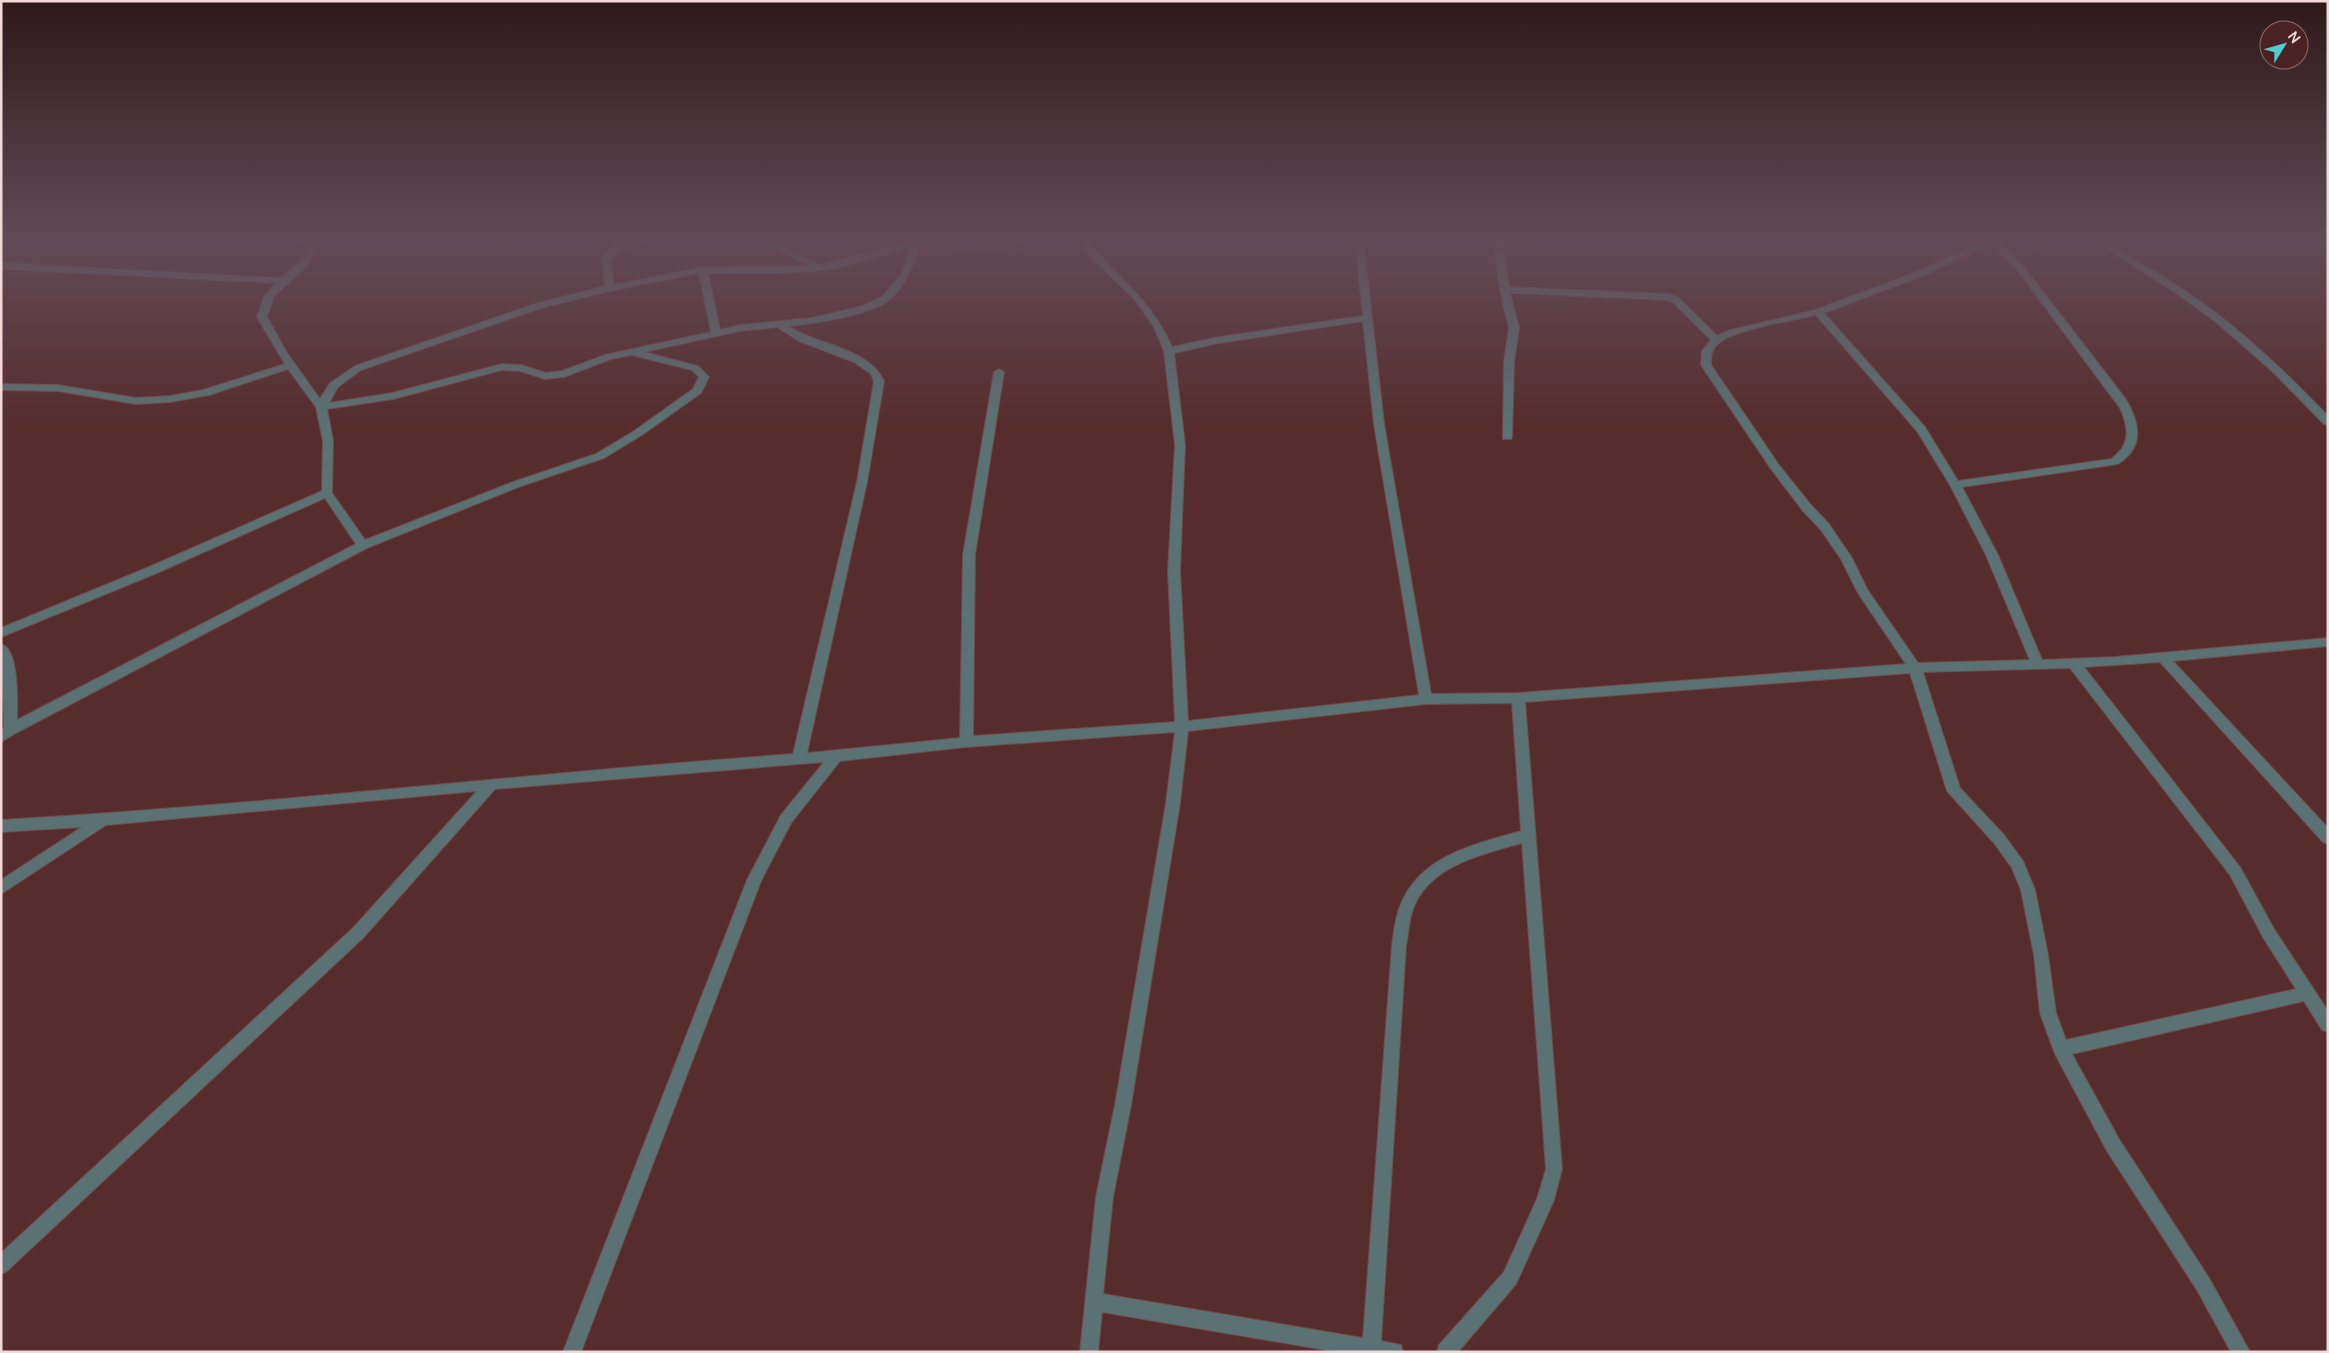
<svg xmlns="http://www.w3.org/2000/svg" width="2329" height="1353" font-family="Manrope,sans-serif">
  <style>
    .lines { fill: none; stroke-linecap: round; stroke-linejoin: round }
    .minor-casing { stroke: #724b4c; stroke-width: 2 }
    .minor { fill: #5a7273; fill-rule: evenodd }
  </style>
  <rect width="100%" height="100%" fill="#562c2d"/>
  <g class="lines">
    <g class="minor-casing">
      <path id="minor" d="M 282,237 L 325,237 L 318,242 L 312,258 L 306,267 L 274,296 L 267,317 L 287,353 L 320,399 L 330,383 L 355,366 L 535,304 L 605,286 L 602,257 L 614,246 L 645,237 L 657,237 L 620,250 L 610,260 L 614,285 L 703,267 L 809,266 L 751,237 L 761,237 L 820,265 L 835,262 L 890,246 L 916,242 L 1009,241 L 1025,237 L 1037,237 L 1010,247 L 919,248 C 913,267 905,287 889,300 C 871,315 812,324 788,326 C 817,345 868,347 884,381 L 867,482 L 807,753 L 960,738 L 963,555 L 994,372 L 999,369 L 1004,372 L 975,555 L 973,736 L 1175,722 L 1168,571 L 1175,445 L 1164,351 L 1154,327 L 1135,300 L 1091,257 L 1075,237 L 1083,237 C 1115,275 1152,300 1172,347 L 1219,337 L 1363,316 L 1355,237 L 1363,237 L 1384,424 L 1431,694 L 1518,693 L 1906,664 L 1858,593 L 1841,559 L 1821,530 L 1803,511 L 1771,469 L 1701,365 L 1702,351 L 1711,340 L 1673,302 L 1667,300 L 1510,293 L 1519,328 L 1514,362 L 1512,437 L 1511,439 L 1503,439 L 1504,362 L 1509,328 L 1500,290 L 1493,237 L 1501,237 L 1503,241 L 1509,287 L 1669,294 L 1679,298 L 1717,336 L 1727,331 L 1815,310 L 1919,271 L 1991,237 L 2001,237 L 1998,240 L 2024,267 L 2125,398 C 2140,422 2145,447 2118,464 L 1962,487 L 1998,555 L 2042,660 L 2115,657 L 2328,638 L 2328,646 L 2173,661 L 2328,828 L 2328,844 L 2323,842 L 2160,662 L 2084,667 L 2240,867 L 2274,929 L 2328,1011 L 2328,1032 L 2322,1030 L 2304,1001 L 2072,1054 L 2119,1139 L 2209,1278 L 2250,1352 L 2231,1352 L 2197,1290 L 2107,1151 L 2055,1054 L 2040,1013 L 2034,955 L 2021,890 L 2012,868 L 1994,843 L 1947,791 L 1910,673 L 1525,702 L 1562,1169 L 1554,1200 L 1516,1284 L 1458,1352 L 1437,1352 L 1439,1345 L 1504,1272 L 1537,1199 L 1546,1169 L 1522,843 C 1484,854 1434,864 1415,904 C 1409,916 1409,932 1406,945 L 1381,1341 L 1401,1345 L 1403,1352 L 1337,1352 L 1102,1312 L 1098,1352 L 1080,1352 L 1096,1197 L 1115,1105 L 1166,803 L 1175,732 L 966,747 L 840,761 L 791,823 L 761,881 L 581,1352 L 563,1352 L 747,880 L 781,815 L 824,762 L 495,789 L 363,938 L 7,1271 L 1,1274 L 1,1253 L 353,928 L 477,791 L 106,825 L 1,894 L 1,880 L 82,827 L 1,832 L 1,820 C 266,805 529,773 793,754 L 857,482 L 874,381 L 871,374 L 854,362 L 799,341 L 777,327 L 740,331 L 644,352 L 698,366 L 709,377 L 701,393 L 642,435 L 604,458 L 521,486 L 367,548 L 16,733 L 1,742 L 1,730 L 4,727 L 1,644 C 20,649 17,704 17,720 L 356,544 L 325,498 L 157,573 L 1,637 L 1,628 L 149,567 L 322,491 L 323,441 L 316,407 L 288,369 L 209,395 L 170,402 L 136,404 L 58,391 L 1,390 L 1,384 L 58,385 L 136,398 L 170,396 L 203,390 L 285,364 L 257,317 L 264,297 L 276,283 L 1,269 L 1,263 L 281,278 L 304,257 L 309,243 L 286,240 ZM 1992,243 L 2018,271 L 2120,408 C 2129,428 2131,446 2111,459 L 1958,481 L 1925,427 L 1824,313 L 1925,275 ZM 910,248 L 902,273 L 882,297 L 863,306 L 811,318 L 740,325 L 720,330 L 708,273 C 750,273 794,275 836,268 C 861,263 885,252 910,248 ZM 699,273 L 711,332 L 605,355 L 562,371 L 546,373 L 521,365 L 502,364 L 392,393 L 329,403 L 338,387 L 361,370 L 541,308 L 610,291 ZM 1816,315 L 1917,431 L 1950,485 L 1986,555 L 2030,660 L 1918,663 L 1867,589 L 1852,558 L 1829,524 L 1811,505 L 1779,465 L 1711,365 C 1711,356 1711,350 1718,344 C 1731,330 1795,320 1816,315 ZM 1363,321 L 1374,424 L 1419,695 L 1188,721 L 1180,571 L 1185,445 L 1174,353 L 1219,343 ZM 632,355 L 692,370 L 699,377 L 693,389 L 634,431 L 596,454 L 513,482 L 365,540 L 332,493 L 333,441 L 327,409 L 393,399 L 502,370 L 520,371 L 545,379 L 564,377 L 611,359 ZM 2070,668 L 2230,875 L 2264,939 L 2296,989 L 2066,1040 L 2056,1013 L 2048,955 L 2035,890 L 2023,861 L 2004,835 L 1960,788 L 1923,672 ZM 1512,703 L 1521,831 C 1476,844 1421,855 1401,904 C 1395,917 1394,931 1392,945 L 1363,1338 L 1103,1294 L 1113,1197 L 1131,1105 L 1180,803 L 1188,731 L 1426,704 Z
        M 2088,237 L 2098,237 C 2133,259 2170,279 2204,304 C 2249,337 2289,375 2328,416 L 2328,425 L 2324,424 L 2272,371 L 2216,322 L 2176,293 Z
        M 2309,237 L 2319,237 L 2328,241 L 2328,247 Z"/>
    </g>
    <use href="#minor" class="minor"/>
  </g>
  <linearGradient id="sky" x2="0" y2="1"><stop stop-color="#2f1819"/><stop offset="0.56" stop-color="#624b57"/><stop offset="1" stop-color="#624b57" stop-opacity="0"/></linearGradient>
  <rect width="2329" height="426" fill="url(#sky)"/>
  <rect width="2329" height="1353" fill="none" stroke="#f4d8d7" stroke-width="5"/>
  <g transform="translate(2284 45) rotate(53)"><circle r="24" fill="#4b2223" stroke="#8f6b6b"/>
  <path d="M0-4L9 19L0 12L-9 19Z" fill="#51ccd2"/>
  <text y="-8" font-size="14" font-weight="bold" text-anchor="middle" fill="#f4d8d7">N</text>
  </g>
</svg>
